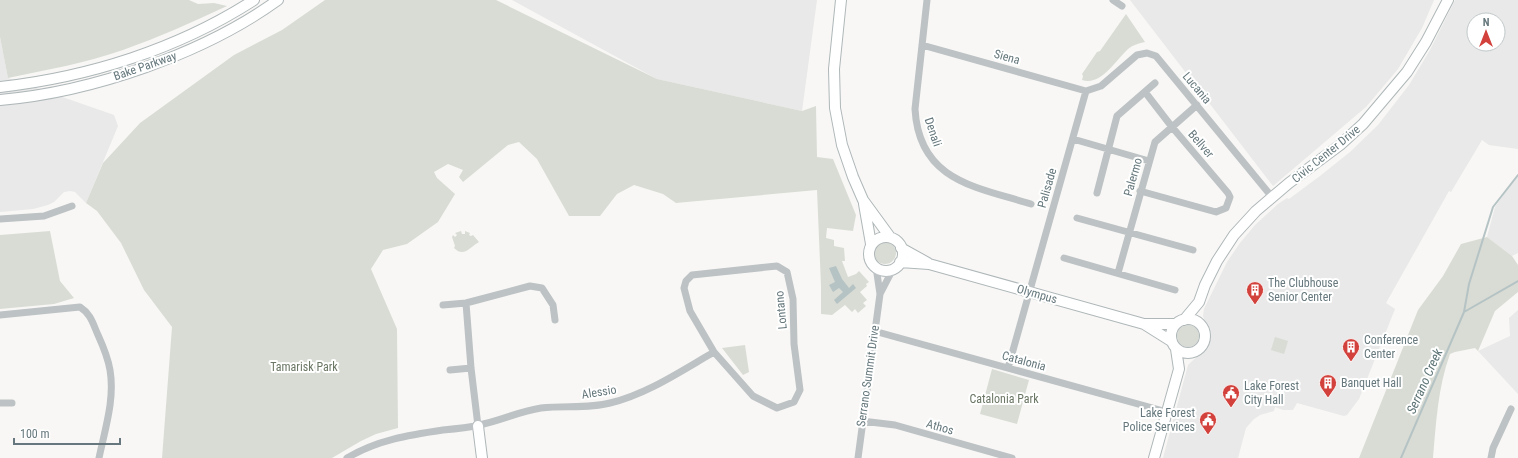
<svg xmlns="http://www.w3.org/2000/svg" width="1518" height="458" font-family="'Roboto Condensed',sans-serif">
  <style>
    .built { fill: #e8e9e8; fill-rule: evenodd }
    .green { fill: #d9dcd5 }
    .water { fill: #b5c3c4 }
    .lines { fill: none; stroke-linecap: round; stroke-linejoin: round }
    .stream { stroke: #b5c3c4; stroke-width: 2 }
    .secondary-casing { stroke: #afb7b9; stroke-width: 12 }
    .street { stroke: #bdc2c4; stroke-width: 7 }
    .secondary { stroke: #fff; stroke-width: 10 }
    .labels { text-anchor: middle; stroke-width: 4; stroke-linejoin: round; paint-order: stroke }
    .street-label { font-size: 12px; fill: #66787d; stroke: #fff }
    .poi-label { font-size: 12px; fill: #66787d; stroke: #fff; text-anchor: start }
    .park-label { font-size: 12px; fill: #6a7664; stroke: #fff }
    .water-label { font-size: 13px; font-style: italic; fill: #607678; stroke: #fff }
  </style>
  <rect width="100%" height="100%" fill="#f8f7f5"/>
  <path class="built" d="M 512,0 L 817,0 L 802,111 L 657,79 Z
    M 1130,0 L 1434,0 L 1422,28 L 1398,69 L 1366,107 L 1273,186 Z
    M 1455,0 L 1518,0 L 1518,149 L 1489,145 L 1482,140 L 1451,192 L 1449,191 L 1386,303 L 1395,309 L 1359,399 L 1347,415 L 1344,416 L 1297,403 L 1293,410 L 1283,410 L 1275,407 L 1274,411 L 1260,415 L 1254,419 L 1246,428 L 1238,458 L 1163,458 L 1188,365 L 1206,348 L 1209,337 L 1209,331 L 1203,316 L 1204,309 L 1227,262 L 1240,243 L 1255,225 L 1278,204 L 1287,198 L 1289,199 L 1320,176 L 1350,152 L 1378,125 L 1409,85 L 1430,50 ZM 1474,20 L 1498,20 L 1498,44 L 1474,44 Z
    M 0,37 L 8,78 L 114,115 L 118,126 L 86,203 L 75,192 L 70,191 L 64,192 L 54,202 L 48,205 L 33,209 L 0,212 Z
    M 1518,174 L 1518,253 L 1512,256 L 1487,237 L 1495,207 Z
    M 1518,310 L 1518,394 L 1478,351 L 1510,336 L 1509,318 Z"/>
  <path class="green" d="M 0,0 L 189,0 L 198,4 L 214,3 L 227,6 C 193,22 159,37 123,50 C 86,63 46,70 8,78 L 0,37 Z
    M 325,0 L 496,0 L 657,79 L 802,111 L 816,106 L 817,157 L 833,159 L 856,215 L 853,231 L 827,228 L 826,238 L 834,240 L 834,246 L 844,248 L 845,261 L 842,261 L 848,277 L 856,274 L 859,271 L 869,282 L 866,284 L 867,286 L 860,292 L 867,300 L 863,303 L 866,306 L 858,313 L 855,309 L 852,312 L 845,305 L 832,315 L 821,314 L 821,286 L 817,190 L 676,203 L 663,194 L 634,185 L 617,194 L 600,216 L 569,216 L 537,159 L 519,142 L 508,145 L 463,182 L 459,177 L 463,170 L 448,164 L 434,172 L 437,178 L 455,194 L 438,222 L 407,244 L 383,250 L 371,269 L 397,329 L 398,428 L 376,434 L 361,441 L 332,458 L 162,458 L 172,327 L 144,290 L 121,243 L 97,211 L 86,203 L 103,163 L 140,123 L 234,55 L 282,30 Z
    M 1126,14 L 1145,42 C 1139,43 1133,45 1128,49 C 1115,61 1101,86 1082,80 L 1083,76 L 1082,74 L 1097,52 L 1100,51 Z
    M 50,231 L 60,281 L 74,298 L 54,304 L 0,309 L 0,235 Z
    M 461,231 L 462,234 L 465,234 L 465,231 L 470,233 L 469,235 L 471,236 L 473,235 L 479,242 C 470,247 464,258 454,248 L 455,246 L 452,237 L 453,235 L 455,237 L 457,235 L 455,233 Z
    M 1487,237 L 1512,256 L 1518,265 L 1518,292 L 1495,311 L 1478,351 L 1475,348 L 1455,352 L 1450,354 C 1438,387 1436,423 1433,458 L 1359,458 L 1418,310 L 1443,276 L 1461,244 Z
    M874 253a11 11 0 1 1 22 0a11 11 0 1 1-22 0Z
    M1177 336a11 11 0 1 1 22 0a11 11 0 1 1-22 0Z
    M 1275,337 L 1288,341 L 1284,354 L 1271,350 Z
    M 745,345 L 749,372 L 743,375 L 722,348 Z
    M 992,369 L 1029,380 L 1017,424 L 980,414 Z"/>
  <path class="water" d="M 836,266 L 842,279 L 849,288 L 853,284 L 856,288 L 837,304 L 834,300 L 843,292 L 839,288 L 833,292 L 829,285 L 835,282 L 829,268 Z"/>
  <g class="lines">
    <path class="stream" d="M 1464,312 L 1469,284 L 1493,207 L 1518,175
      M 1401,458 L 1464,312 L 1518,281"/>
    <g class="secondary-casing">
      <path id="secondary" d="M 841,0 L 834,69 L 835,108 L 842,145 L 853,177 L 863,200 L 890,237
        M 0,87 C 89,77 178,49 254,0
        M 0,100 C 92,92 203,54 278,0
        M 864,204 L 871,244
        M869 254a17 17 0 1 1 34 0a17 17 0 1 1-34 0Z
        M 901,248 L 928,263
        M 900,262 L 929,264 L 1144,324 L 1176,324
        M1171 336a17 17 0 1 1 34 0a17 17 0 1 1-34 0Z
        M 1184,320 L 1199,302 L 1205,285 L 1217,261 L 1234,235 L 1256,211 L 1289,183 L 1340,145 L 1363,124 L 1407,72 L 1426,42 L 1448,0
        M 1144,324 L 1171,341
        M 478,426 L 482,458
        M 1154,458 L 1179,369 L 1176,349"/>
    </g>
    <path class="street" d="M 927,0 L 915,109 C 919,181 976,187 1031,204
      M 1113,0 L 1122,6
      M 922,45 L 1086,91
      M 1086,91 L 1101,86 L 1137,55 L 1147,53 L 1156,56 L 1272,197
      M 1073,139 L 1149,161
      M 1140,191 L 1216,212 L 1226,208 L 1230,197 L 1228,193 L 1172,127 L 1145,92
      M 1097,193 L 1117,116 L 1155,83
      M 1077,218 L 1193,250
      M 0,219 L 44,216 L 72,206
      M 1064,258 L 1175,290
      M 777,266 L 787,272 L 793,299 L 794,344 L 800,390 L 794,402 L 777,408 L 753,396 L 714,352 L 690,311 L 684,288 L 686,281 L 692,275 Z
      M 1118,273 L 1155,142 L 1197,105
      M 880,294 L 893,269
      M 466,303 L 471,368 L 478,426
      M 443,305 L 466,303 L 530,286 L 542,288 L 553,305 L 555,320
      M 0,315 L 80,307 C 91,314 93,324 98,335 C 103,346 108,358 110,370 C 115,399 105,429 99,458
      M 874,331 L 1167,412
      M 1008,368 L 1086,91
      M 450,370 L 471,368
      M 0,403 L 12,403
      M 862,421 L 895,425 L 1012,458
      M 347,458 C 377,440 409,435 443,430 C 455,429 467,428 479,425 C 500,421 520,411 541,408 C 564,405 588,409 610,403 C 647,394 681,371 714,352
      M 858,458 L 880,294 L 876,267
      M 1491,458 L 1493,448 L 1511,409"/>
    <use href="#secondary" class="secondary"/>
  </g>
  <defs>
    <g id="building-pin" transform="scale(0.9)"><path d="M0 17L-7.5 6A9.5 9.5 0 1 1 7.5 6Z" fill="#d2413b" stroke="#fff"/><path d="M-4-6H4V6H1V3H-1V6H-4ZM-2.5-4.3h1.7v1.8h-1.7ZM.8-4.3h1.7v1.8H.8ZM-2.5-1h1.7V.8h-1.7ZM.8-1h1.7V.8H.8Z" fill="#fff"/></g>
    <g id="civic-pin" transform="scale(0.9)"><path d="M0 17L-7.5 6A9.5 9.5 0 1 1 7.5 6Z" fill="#d2413b" stroke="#fff"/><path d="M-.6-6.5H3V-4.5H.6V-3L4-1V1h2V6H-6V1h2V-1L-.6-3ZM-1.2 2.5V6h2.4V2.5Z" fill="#fff"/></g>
  </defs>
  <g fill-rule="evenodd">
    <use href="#building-pin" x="1255" y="290"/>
    <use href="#building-pin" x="1351" y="347"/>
    <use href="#building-pin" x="1328" y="383"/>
    <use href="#civic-pin" x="1231" y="393"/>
    <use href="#civic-pin" x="1208" y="420"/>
  </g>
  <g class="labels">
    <g class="street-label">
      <text transform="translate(1007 57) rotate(16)" y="4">Siena</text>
      <text transform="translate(145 66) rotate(-19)" y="4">Bake Parkway</text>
      <text transform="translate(1197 88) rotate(50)" y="4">Lucania</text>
      <text transform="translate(933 132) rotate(71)" y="4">Denali</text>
      <text transform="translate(1201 144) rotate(49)" y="4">Bellver</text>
      <text transform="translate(1326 154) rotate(-39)" y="4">Civic Center Drive</text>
      <text transform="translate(1133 177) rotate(-74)" y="4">Palermo</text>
      <text transform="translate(1047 188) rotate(-74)" y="4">Palisade</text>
      <text transform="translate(1037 294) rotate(16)" y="4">Olympus</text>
      <text transform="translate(781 310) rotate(-95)" y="4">Lontano</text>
      <text transform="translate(1024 361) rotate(15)" y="4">Catalonia</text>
      <text transform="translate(868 376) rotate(-82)" y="4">Serrano Summit Drive</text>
      <text transform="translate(599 392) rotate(-9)" y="4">Alessio</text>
      <text transform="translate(940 427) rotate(16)" y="4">Athos</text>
    </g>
    <g class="poi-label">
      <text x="1268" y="287">The Clubhouse<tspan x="1268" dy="14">Senior Center</tspan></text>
      <text x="1364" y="344">Conference<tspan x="1364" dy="14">Center</tspan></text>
      <text x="1341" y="387">Banquet Hall</text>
      <text x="1244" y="390">Lake Forest<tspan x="1244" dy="14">City Hall</tspan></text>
      <text x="1195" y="417" text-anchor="end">Lake Forest<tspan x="1195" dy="14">Police Services</tspan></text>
    </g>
    <g class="park-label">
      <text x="304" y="371">Tamarisk Park</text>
      <text x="1004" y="403">Catalonia Park</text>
    </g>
    <g class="water-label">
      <text transform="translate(1424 381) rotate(-66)" y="5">Serrano Creek</text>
    </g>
  </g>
  <g transform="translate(1486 32)"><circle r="19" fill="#ffffff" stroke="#c2c9cb"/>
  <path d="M0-3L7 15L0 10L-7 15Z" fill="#d2413b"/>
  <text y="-6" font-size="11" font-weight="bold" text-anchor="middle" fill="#66787d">N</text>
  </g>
  <path d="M14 438v6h106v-6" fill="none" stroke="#66787d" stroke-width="2"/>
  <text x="20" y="438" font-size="12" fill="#66787d" stroke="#ffffff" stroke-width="3" paint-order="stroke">100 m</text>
</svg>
